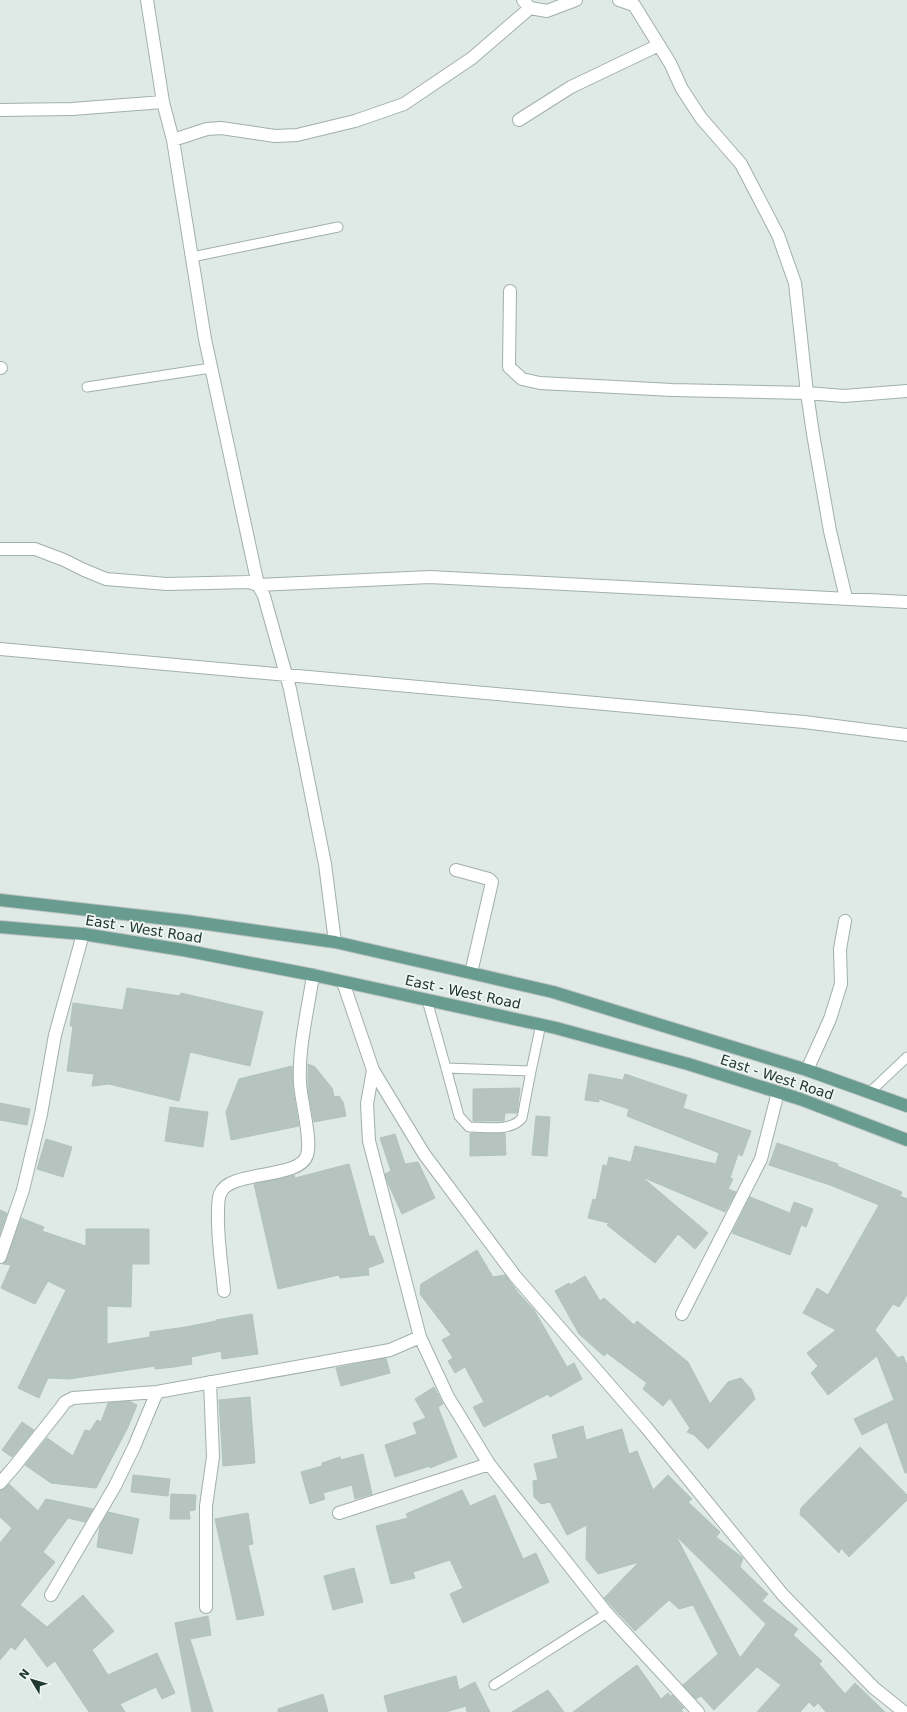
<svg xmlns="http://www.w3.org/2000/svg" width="907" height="1712" font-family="'DejaVu Sans',sans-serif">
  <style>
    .building { fill: #b5c4be; stroke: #b2c2bc; fill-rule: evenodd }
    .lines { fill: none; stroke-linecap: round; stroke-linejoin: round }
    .lane-casing { stroke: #a2b0ac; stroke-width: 11 }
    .street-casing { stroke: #a2b0ac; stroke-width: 14 }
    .primary-casing { stroke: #bcc3c2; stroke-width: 14 }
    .lane { stroke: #fff; stroke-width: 9 }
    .street { stroke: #fff; stroke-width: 12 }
    .primary { stroke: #679c8f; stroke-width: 12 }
    .labels { text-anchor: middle; stroke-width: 3.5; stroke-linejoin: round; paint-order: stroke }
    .street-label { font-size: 14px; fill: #213832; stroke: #eff6f3 }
  </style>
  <rect width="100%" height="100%" fill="#dfe9e5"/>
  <path class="building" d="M 127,988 L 180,996 L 181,993 L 263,1012 L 250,1066 L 190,1052 L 179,1101 L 109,1084 L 92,1086 L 94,1074 L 67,1071 L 73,1026 L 70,1026 L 73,1003 L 123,1010 Z
    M 308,1064 L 315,1067 L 332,1088 L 334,1097 L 339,1096 L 343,1102 L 346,1116 L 314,1122 L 308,1090 Z
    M 292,1066 L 293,1091 L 299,1126 L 231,1140 L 226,1112 L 239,1079 Z
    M 589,1074 L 623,1080 L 625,1074 L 687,1095 L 683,1108 L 751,1131 L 742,1156 L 738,1154 L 730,1178 L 733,1179 L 728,1189 L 736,1192 L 725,1212 L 642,1177 L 708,1233 L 695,1249 L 678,1234 L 655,1263 L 607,1225 L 609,1223 L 588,1218 L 593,1199 L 596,1200 L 603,1165 L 607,1166 L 609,1157 L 631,1162 L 635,1146 L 716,1164 L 719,1153 L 627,1116 L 629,1109 L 599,1099 L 599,1102 L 585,1100 Z
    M 520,1088 L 517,1113 L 505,1113 L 504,1121 L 473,1121 L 473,1089 Z
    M 0,1103 L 30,1109 L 27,1125 L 0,1120 Z
    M 170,1107 L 208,1112 L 203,1147 L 165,1141 Z
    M 536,1116 L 550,1117 L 547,1156 L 532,1155 Z
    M 473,1133 L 505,1133 L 506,1155 L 470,1156 L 470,1134 Z
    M 395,1134 L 405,1164 L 418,1162 L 435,1198 L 402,1214 L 388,1183 L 385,1174 L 391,1171 L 380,1138 Z
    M 46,1139 L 72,1147 L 63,1177 L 37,1169 Z
    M 777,1143 L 838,1164 L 837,1166 L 902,1192 L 900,1196 L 907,1199 L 907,1295 L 899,1307 L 893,1304 L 875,1330 L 898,1358 L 903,1356 L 907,1365 L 907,1473 L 905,1473 L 887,1422 L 862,1435 L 854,1419 L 894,1400 L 877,1356 L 828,1395 L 811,1373 L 818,1366 L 807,1353 L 836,1330 L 803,1313 L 817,1288 L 828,1295 L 879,1205 L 830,1185 L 769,1165 Z
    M 349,1164 L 369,1236 L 374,1236 L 384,1262 L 368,1268 L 369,1275 L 340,1278 L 339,1275 L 278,1289 L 254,1184 L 294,1175 L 295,1178 Z
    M 750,1197 L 790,1213 L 794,1202 L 813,1209 L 806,1227 L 801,1225 L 790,1255 L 732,1233 Z
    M 0,1210 L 7,1213 L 0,1234 Z
    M 21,1218 L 44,1227 L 42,1231 L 86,1246 L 86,1229 L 149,1229 L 149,1264 L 132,1264 L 131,1307 L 107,1306 L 107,1344 L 150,1337 L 150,1332 L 186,1327 L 216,1321 L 216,1320 L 252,1314 L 258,1354 L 222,1359 L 221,1351 L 191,1357 L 192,1364 L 174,1367 L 155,1369 L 155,1366 L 69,1379 L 48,1378 L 39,1398 L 18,1388 L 66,1290 L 48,1281 L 35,1304 L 1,1288 L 11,1265 L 3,1264 L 7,1259 Z
    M 477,1250 L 493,1277 L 505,1275 L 519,1294 L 534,1310 L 567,1367 L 574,1363 L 582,1379 L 550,1397 L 548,1394 L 484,1427 L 473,1407 L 484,1402 L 465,1367 L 455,1373 L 448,1361 L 453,1358 L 442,1340 L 451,1335 L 420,1294 L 421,1284 Z
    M 585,1276 L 600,1301 L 604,1298 L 634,1325 L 637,1321 L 688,1362 L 710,1404 L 728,1382 L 741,1378 L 751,1389 L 755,1399 L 708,1449 L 694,1435 L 687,1432 L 690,1428 L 670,1398 L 663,1406 L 643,1389 L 647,1383 L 607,1353 L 604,1356 L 579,1334 L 555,1291 L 569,1283 L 570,1285 Z
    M 386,1358 L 390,1373 L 341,1386 L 336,1368 Z
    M 434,1387 L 443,1404 L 438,1407 L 457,1457 L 430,1468 L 430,1466 L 395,1477 L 385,1445 L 417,1434 L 413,1423 L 426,1418 L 415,1399 Z
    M 250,1397 L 255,1463 L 223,1466 L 219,1400 Z
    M 129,1401 L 137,1405 L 128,1427 L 96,1488 L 51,1483 L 25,1465 L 47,1438 L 73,1456 L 85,1430 L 90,1431 L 97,1420 L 101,1422 L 108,1403 Z
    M 22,1422 L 34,1430 L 12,1457 L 2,1450 Z
    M 583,1426 L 586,1440 L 622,1429 L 629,1454 L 637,1451 L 653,1490 L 668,1475 L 692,1499 L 688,1502 L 720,1532 L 716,1537 L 743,1558 L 740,1567 L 768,1594 L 762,1601 L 798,1629 L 793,1635 L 822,1661 L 819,1664 L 845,1694 L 855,1683 L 885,1712 L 826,1712 L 818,1703 L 814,1707 L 809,1702 L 800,1712 L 757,1712 L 781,1685 L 757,1667 L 714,1710 L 701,1696 L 696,1699 L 683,1685 L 718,1654 L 693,1605 L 679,1609 L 669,1600 L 635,1631 L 604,1598 L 639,1562 L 598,1574 L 586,1559 L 587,1525 L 567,1535 L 550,1502 L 541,1504 L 534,1497 L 533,1481 L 538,1480 L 534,1464 L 558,1458 L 552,1435 ZM 676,1536 L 766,1624 L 740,1658 Z
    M 860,1447 L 907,1495 L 907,1500 L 849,1557 L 841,1548 L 839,1553 L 805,1519 L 800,1515 L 801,1508 Z
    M 363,1454 L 372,1494 L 355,1499 L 352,1485 L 323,1493 L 325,1499 L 310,1504 L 301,1472 L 322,1466 L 322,1463 L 340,1457 L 341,1460 Z
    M 133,1475 L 170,1479 L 168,1496 L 131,1492 Z
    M 9,1484 L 38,1511 L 46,1499 L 93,1509 L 85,1522 L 68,1518 L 43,1552 L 55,1562 L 20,1605 L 47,1627 L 83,1595 L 114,1631 L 92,1650 L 108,1675 L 157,1653 L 175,1693 L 162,1699 L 156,1687 L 120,1704 L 125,1712 L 89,1712 L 55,1661 L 47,1667 L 25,1637 L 15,1650 L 11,1647 L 0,1660 L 0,1543 L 12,1528 L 0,1517 L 0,1491 Z
    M 462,1490 L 470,1506 L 495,1495 L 523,1559 L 536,1553 L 549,1582 L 463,1623 L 450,1594 L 463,1588 L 450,1560 L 413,1572 L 415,1578 L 391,1584 L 376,1526 L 408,1518 L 406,1514 Z
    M 171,1494 L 196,1495 L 195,1510 L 189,1511 L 190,1519 L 170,1519 Z
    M 108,1512 L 139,1519 L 132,1554 L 97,1547 L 100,1526 Z
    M 248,1513 L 253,1544 L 248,1545 L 264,1615 L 237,1620 L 215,1519 Z
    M 354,1568 L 363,1602 L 333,1610 L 324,1576 Z
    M 208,1616 L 211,1635 L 190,1639 L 213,1712 L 192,1712 L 175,1623 Z
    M 637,1665 L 661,1699 L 668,1693 L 671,1697 L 672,1695 L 684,1708 L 681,1710 L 683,1712 L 573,1712 Z
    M 456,1676 L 459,1690 L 475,1682 L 490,1712 L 467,1712 L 466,1706 L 446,1712 L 388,1712 L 384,1696 Z
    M 548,1690 L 564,1712 L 512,1712 Z
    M 323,1694 L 328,1712 L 278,1712 L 278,1709 Z"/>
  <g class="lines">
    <g class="lane-casing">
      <path id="lane" d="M 192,257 L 338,227
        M 87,387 L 211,368
        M 427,1000 L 446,1068 L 531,1071 L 541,1024
        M 446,1068 L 459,1116 L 469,1127 C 487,1127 511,1132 522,1118 L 531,1071
        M 870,1092 L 907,1057
        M 494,1685 L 607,1613"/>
    </g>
    <g class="street-casing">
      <path id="street" d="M 147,0 L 163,102 L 173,140 L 205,339 L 258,585 L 264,596 L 290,689 L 325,864 L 335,942
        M 523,0 L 530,8 L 547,11 L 576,0
        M 619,0 L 634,5 L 670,63 L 682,89 L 701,118 L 741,164 L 778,235 L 795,283 L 807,393 L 813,434 L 830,531 L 846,598
        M 0,110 L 72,109 L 163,102
        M 519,120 L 571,87 L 659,45
        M 173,140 L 207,129 L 221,128 L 275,136 L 297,135 L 355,121 L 404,104 L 472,58 L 530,8
        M 510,291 L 509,367 L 522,379 L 540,383 L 672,390 L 807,393 L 844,396 L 907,391
        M 0,368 L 1,368
        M 0,549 L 35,549 L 64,560 L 84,570 L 106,579 L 167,584 L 249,582 L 258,585 L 430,577 L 907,602
        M 0,649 L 804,722 L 907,735
        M 456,870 L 489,879 L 492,882 L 471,973
        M 343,982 L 373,1070 L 424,1154 L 515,1276 L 645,1426 L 783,1595 L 874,1688 L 904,1712
        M 373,1070 L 367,1104 L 369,1141 L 420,1337 L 448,1397 L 489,1464 L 605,1611 L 698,1712
        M 807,1070 L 830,1019 L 841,984 L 840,949 L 845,921
        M 0,1257 L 23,1190 L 41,1114 L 55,1035 L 83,934
        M 224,1291 C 222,1265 217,1239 218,1212 C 218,1206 218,1199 220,1194 C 229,1169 300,1180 307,1155 C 312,1140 301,1101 300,1083 C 298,1048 308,1010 313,975
        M 682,1314 L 761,1159 L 778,1092
        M 0,1483 L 14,1467 L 60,1409 L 65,1402 L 73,1398 L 157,1392 L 390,1350 L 420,1337
        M 339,1513 L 489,1464
        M 51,1595 L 115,1486 L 134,1447 L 157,1392
        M 206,1607 L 206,1506 L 213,1457 L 210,1382"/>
    </g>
    <g class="primary-casing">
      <path id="primary" d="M 0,900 L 186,921 L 335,942 L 471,973 L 553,992 L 807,1070 L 907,1106
        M 0,927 L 83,934 L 183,950 L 313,975 L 556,1028 L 688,1064 L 800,1099 L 907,1140"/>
    </g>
    <use href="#lane" class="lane"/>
    <use href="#street" class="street"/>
    <use href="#primary" class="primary"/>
  </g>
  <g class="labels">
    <g class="street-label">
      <text transform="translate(144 929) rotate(9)" y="5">East - West Road</text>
      <text transform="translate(463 992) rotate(12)" y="5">East - West Road</text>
      <text transform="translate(777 1077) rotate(18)" y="5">East - West Road</text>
    </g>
  </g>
  <g transform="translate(32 1680) rotate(308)" stroke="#eff6f3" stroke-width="3" paint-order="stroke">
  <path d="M0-3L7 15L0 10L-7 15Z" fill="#213832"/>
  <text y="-6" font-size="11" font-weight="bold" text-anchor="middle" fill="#213832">N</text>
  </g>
</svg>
